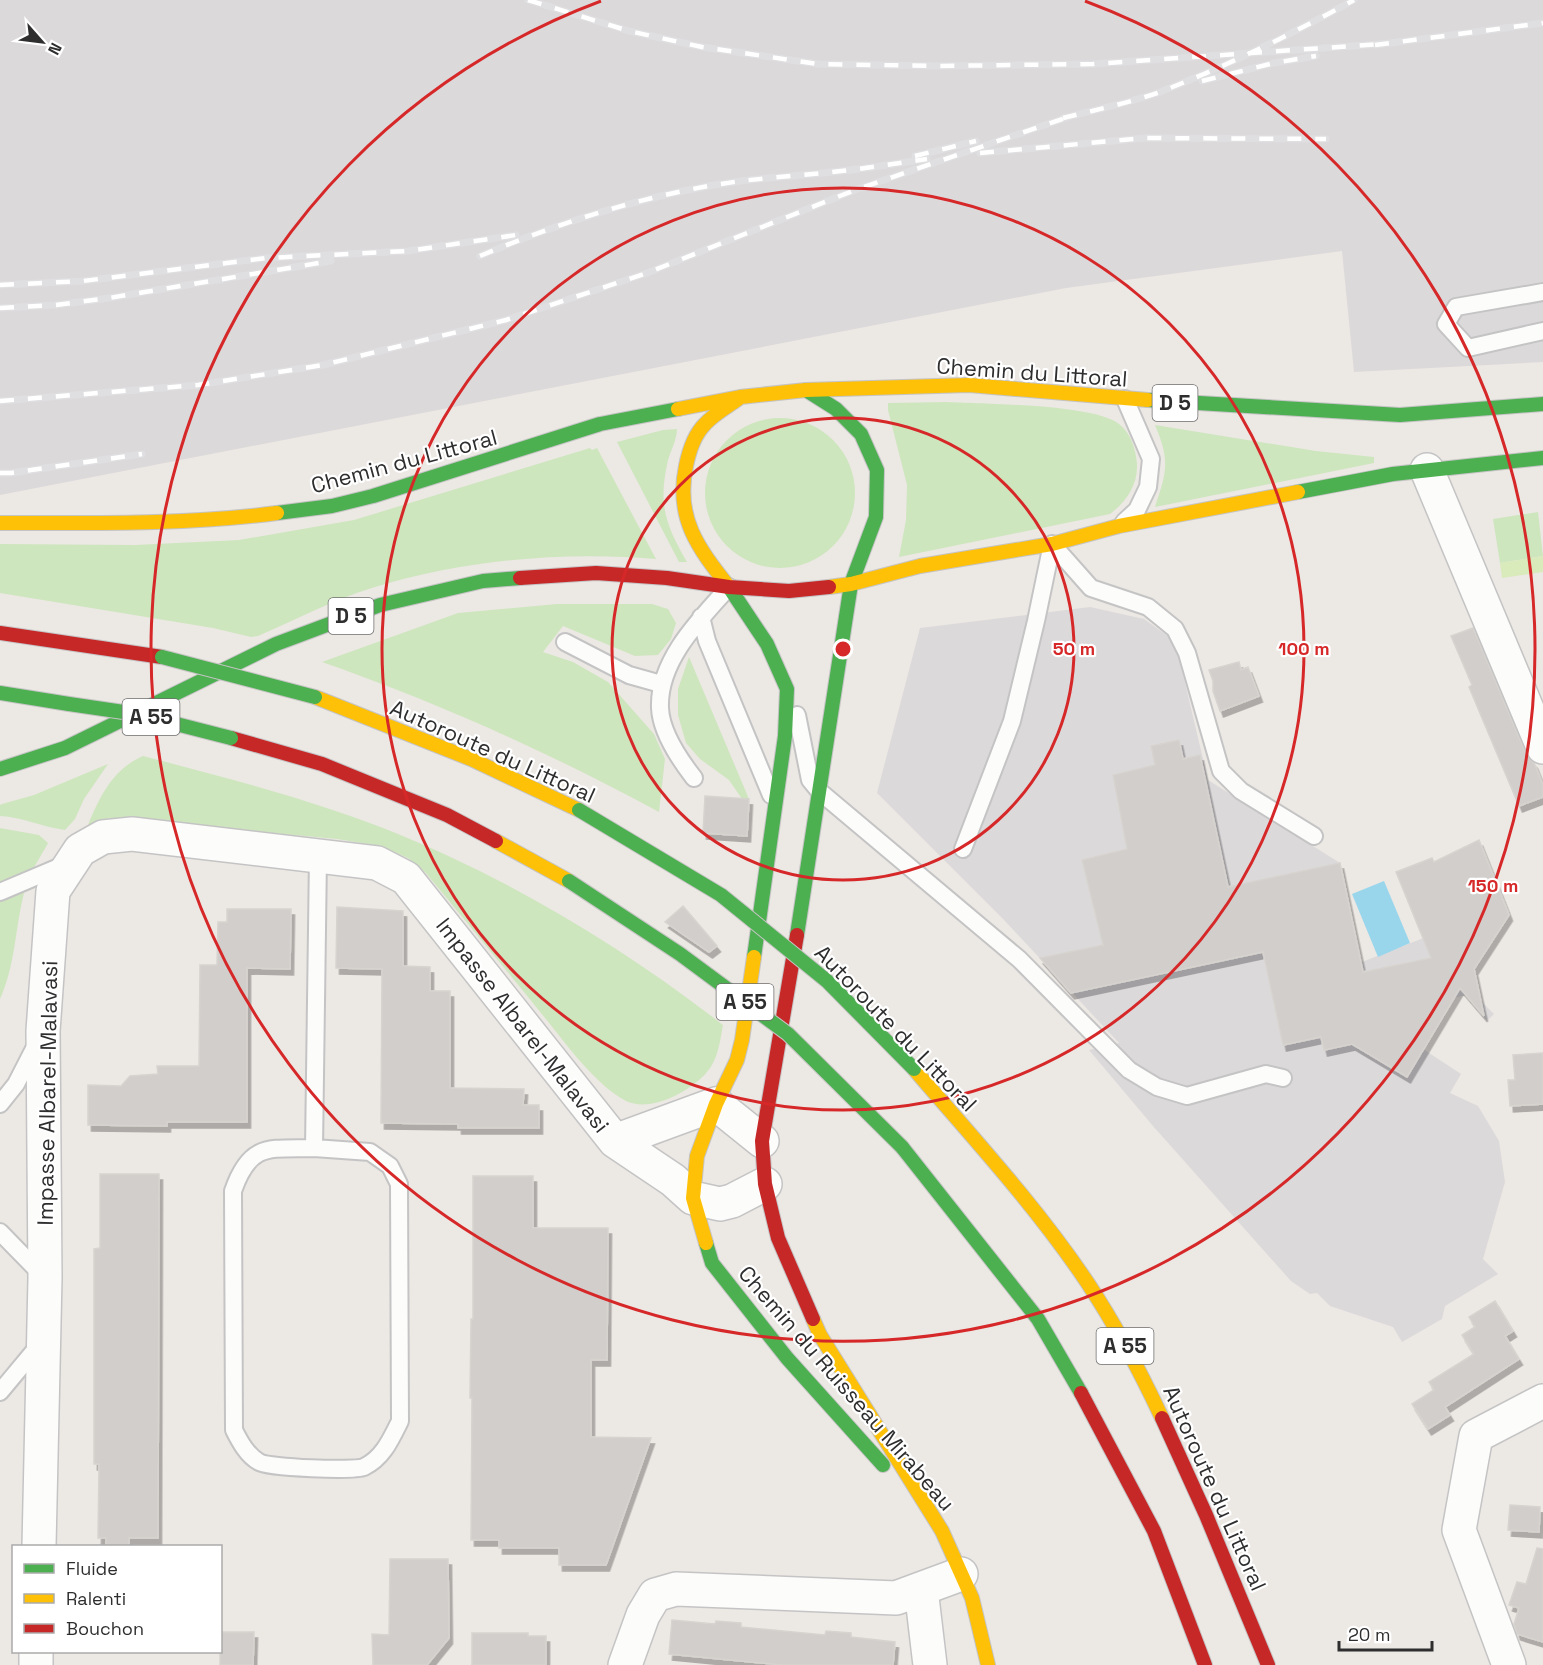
<svg xmlns="http://www.w3.org/2000/svg" width="1543" height="1665" font-family="'Space Grotesk',sans-serif">
  <style>
    .industrial { fill: #dcd9db }
    .green { fill: #cee6be }
    .pitch { fill: #d9eabb }
    .water { fill: #99d6ec }
    .building { fill: #d1cecb; stroke: #d7d4d0; stroke-width: 1.5; filter: url(#shadow) }
    .lines { fill: none; stroke-linecap: round; stroke-linejoin: round }
    .lane-casing { stroke: #c5c4c5; stroke-width: 20 }
    .street-casing { stroke: #c5c4c5; stroke-width: 36 }
    .fast-casing { stroke: #c5c4c5; stroke-width: 16 }
    .slow-casing { stroke: #c5c4c5; stroke-width: 16 }
    .jam-casing { stroke: #c5c4c5; stroke-width: 16 }
    .lane { stroke: #fcfcfb; stroke-width: 16 }
    .street { stroke: #fcfcfb; stroke-width: 33 }
    .fast { stroke: #4caf50; stroke-width: 14 }
    .slow { stroke: #ffc107; stroke-width: 14 }
    .jam { stroke: #c62828; stroke-width: 14 }
    .rail-casing { stroke: #dfdfe1; stroke-width: 7 }
    .rail { stroke: #fff; stroke-width: 4.5; stroke-dasharray: 14; stroke-linecap: butt }
    .fast-bridge-casing { stroke: #c6c5c4; stroke-width: 16; stroke-linecap: butt }
    .fast-bridge { stroke: #4caf50; stroke-width: 14 }
    .ring { fill: none; stroke: #d62828; stroke-width: 3 }
    .labels { text-anchor: middle; stroke-width: 4.5; stroke-linejoin: round; paint-order: stroke }
    .shield { fill: #fff; stroke: #6d6d6d; stroke-width: 1.5 }
    .shield-label { font-size: 21px; font-weight: bold; fill: #2e2e2e }
    .street-label { font-size: 22px; fill: #2e2e2e; stroke: #fff }
    .centre { fill: #d62828; stroke: #fff; stroke-width: 3 }
    .ring-label { font-size: 18px; text-anchor: middle; font-weight: bold; fill: #d62828; stroke: #fff; stroke-width: 4.5; stroke-linejoin: round; paint-order: stroke }
  </style>
  <defs>
    <filter id="shadow"><feDropShadow dx="3.5" dy="6" stdDeviation="0" flood-color="#0004"/></filter>
  </defs>
  <rect width="100%" height="100%" fill="#ece8e4"/>
  <path class="industrial" d="M 0,0 L 1543,0 L 1543,362 L 1354,372 L 1342,251 L 1066,288 L 0,495 Z
    M 1090,607 L 1144,619 L 1172,639 L 1177,649 L 1208,780 L 1340,863 L 1362,962 L 1485,914 L 1474,968 L 1482,1002 L 1494,1014 L 1487,1021 L 1466,995 L 1454,998 L 1423,1049 L 1461,1074 L 1450,1093 L 1478,1106 L 1499,1141 L 1505,1182 L 1483,1259 L 1498,1274 L 1445,1306 L 1442,1319 L 1402,1342 L 1393,1327 L 1330,1306 L 1317,1293 L 1310,1294 L 1291,1281 L 1153,1126 L 1089,1050 L 1119,1043 L 1004,920 L 877,793 L 920,628 Z"/>
  <path class="green" d="M 947,402 C 983,404 1094,404 1119,424 C 1131,433 1136,450 1137,464 C 1138,485 1126,502 1110,514 L 899,557 L 906,520 L 907,485 L 888,410 L 888,403 Z
    M705 493a75 75 0 1 1 150 0a75 75 0 1 1-150 0Z
    M 1155,425 L 1316,451 L 1374,457 L 1374,463 L 1155,507 C 1167,471 1170,461 1155,425 Z
    M 677,429 C 677,441 669,453 667,465 C 658,507 667,527 687,562 L 679,562 L 617,442 L 663,430 Z
    M 590,448 L 592,450 L 597,448 L 656,559 C 563,551 461,560 372,588 C 333,600 295,620 258,636 L 251,637 L 213,628 L 0,593 L 0,544 L 135,545 L 239,540 L 354,520 Z
    M 1538,512 L 1543,556 L 1500,563 L 1493,519 Z
    M 557,604 L 652,604 L 668,609 L 676,623 L 671,639 L 658,655 L 635,656 L 563,626 L 543,652 L 573,662 L 608,682 L 654,734 L 665,759 L 659,812 C 550,753 439,703 322,662 L 458,613 Z
    M 689,657 L 749,799 L 742,799 L 729,780 L 700,759 L 686,743 L 678,715 L 678,689 Z
    M 143,756 C 224,777 305,798 383,828 C 505,876 620,945 723,1025 C 720,1041 718,1060 707,1072 C 691,1091 651,1113 626,1101 C 593,1083 565,1042 541,1013 C 503,966 464,919 425,872 L 408,858 L 380,846 L 337,839 L 109,818 L 88,825 C 100,796 113,769 143,756 Z
    M 108,764 L 84,799 L 75,819 L 65,830 C 42,827 22,817 0,816 L 0,805 L 2,804 L 34,795 Z
    M 0,828 L 39,835 L 48,843 C 40,858 29,873 25,889 C 15,926 16,964 0,999 Z"/>
  <path class="pitch" d="M 1543,556 L 1543,572 L 1502,578 L 1500,563 Z"/>
  <path class="water" d="M 1384,881 L 1410,943 L 1378,957 L 1352,894 Z"/>
  <path class="building" d="M 1473,628 L 1526,754 L 1534,763 L 1543,785 L 1543,797 L 1519,806 L 1469,687 L 1472,685 L 1451,636 Z
    M 1239,662 L 1241,670 L 1248,667 L 1259,696 L 1220,711 L 1213,691 L 1213,681 L 1209,670 Z
    M 1179,740 L 1183,759 L 1200,755 L 1228,887 L 1340,863 L 1363,972 L 1431,958 L 1396,872 L 1432,858 L 1434,862 L 1479,840 L 1509,915 L 1474,969 L 1484,1016 L 1460,988 L 1407,1077 L 1352,1044 L 1324,1050 L 1321,1037 L 1283,1045 L 1263,952 L 1071,993 L 1040,958 L 1103,945 L 1082,860 L 1127,849 L 1113,775 L 1155,765 L 1151,746 Z
    M 705,796 L 749,799 L 747,836 L 703,833 Z
    M 683,906 L 717,946 L 709,952 L 665,922 Z
    M 337,907 L 403,911 L 403,966 L 430,967 L 430,991 L 450,991 L 450,1088 L 524,1089 L 523,1105 L 539,1105 L 539,1128 L 458,1128 L 458,1124 L 381,1123 L 382,969 L 336,968 Z
    M 227,909 L 291,909 L 290,969 L 247,968 L 247,1122 L 167,1122 L 167,1126 L 88,1125 L 88,1085 L 121,1086 L 130,1076 L 158,1074 L 157,1066 L 199,1066 L 200,965 L 217,965 L 218,922 L 227,922 Z
    M 1543,1053 L 1543,1104 L 1510,1106 L 1508,1080 L 1515,1080 L 1513,1055 Z
    M 100,1174 L 159,1174 L 158,1538 L 129,1538 L 129,1545 L 106,1545 L 106,1538 L 98,1538 L 99,1464 L 94,1464 L 94,1249 L 100,1248 Z
    M 473,1176 L 533,1176 L 533,1228 L 608,1228 L 607,1360 L 591,1360 L 591,1437 L 651,1438 L 606,1565 L 559,1565 L 559,1548 L 499,1548 L 499,1540 L 471,1540 L 472,1398 L 470,1398 L 471,1319 L 473,1319 Z
    M 1495,1301 L 1513,1331 L 1505,1336 L 1519,1359 L 1445,1407 L 1450,1415 L 1428,1429 L 1412,1404 L 1434,1390 L 1429,1382 L 1474,1354 L 1462,1335 L 1475,1327 L 1469,1317 Z
    M 1510,1505 L 1540,1507 L 1539,1532 L 1508,1530 Z
    M 1537,1548 L 1543,1549 L 1543,1642 L 1517,1634 L 1514,1624 L 1519,1608 L 1509,1605 L 1517,1582 L 1526,1584 Z
    M 390,1559 L 448,1559 L 449,1638 L 427,1665 L 373,1665 L 372,1634 L 389,1635 Z
    M 672,1620 L 715,1624 L 716,1621 L 741,1623 L 741,1627 L 825,1635 L 826,1631 L 851,1633 L 851,1637 L 895,1642 L 893,1665 L 782,1665 L 669,1654 Z
    M 220,1632 L 254,1632 L 253,1665 L 220,1665 Z
    M 472,1633 L 528,1633 L 528,1636 L 546,1636 L 546,1665 L 472,1665 Z"/>
  <g class="lines">
    <g class="lane-casing">
      <path id="lane" d="M 1543,292 L 1456,307 L 1446,324 L 1468,348 L 1543,331
        M 1124,522 L 1137,510 L 1148,487 L 1151,459 L 1125,399
        M 1052,544 L 1091,588 L 1148,607 L 1175,629 L 1187,653 L 1221,771 L 1241,791 L 1314,836
        M 701,617 L 707,641 L 771,795
        M 565,642 L 629,675 L 661,684
        M 797,715 L 810,780 L 819,791 L 1019,959 L 1129,1070 L 1157,1087 L 1187,1096 L 1266,1074 L 1283,1078
        M 694,778 C 680,760 661,732 660,708 C 658,661 699,620 729,587
        M 963,849 L 1012,721 L 1036,621 L 1052,544
        M 0,892 L 66,864
        M 0,1104 L 16,1084 L 36,1045
        M 314,1148 L 370,1152 L 390,1166 L 399,1184 L 400,1421 C 391,1439 383,1458 364,1467 C 354,1471 269,1468 259,1462 C 247,1455 240,1442 234,1430 L 233,1191 C 250,1142 269,1149 314,1148 L 318,856
        M 0,1232 L 44,1277
        M 0,1392 L 40,1344"/>
    </g>
    <g class="street-casing">
      <path id="street" d="M 1427,470 L 1543,747
        M 615,1141 L 716,1104 L 762,1141
        M 39,1546 L 45,1278 L 43,1031 L 53,891 L 80,850 L 103,837 L 132,834 L 377,863 L 406,878 L 615,1141 L 673,1180 L 693,1198 L 720,1204 L 732,1201 L 765,1184
        M 921,1589 L 930,1665
        M 36,1665 L 36,1652
        M 625,1665 L 643,1615 L 655,1595 L 676,1589 L 896,1598 L 961,1574
        M 1509,1665 L 1459,1530 L 1476,1436 L 1543,1401"/>
    </g>
    <g class="fast-casing">
      <path id="fast" d="M 806,390 L 836,409 L 861,434 L 877,470 L 876,517 L 851,584
        M 1148,400 L 1400,415 L 1543,404
        M 1298,492 L 1393,474 L 1543,458
        M 277,513 L 332,506 L 373,496 L 600,424 L 678,409
        M 729,587 L 767,644 L 787,689 L 785,736 L 754,957
        M 0,693 L 69,704
        M 0,769 L 65,748 L 276,644 L 380,605 L 483,581 L 520,578
        M 797,935 L 851,584
        M 902,1147 L 1038,1319 L 1081,1393
        M 706,1243 L 712,1263 L 787,1358 L 883,1465"/>
    </g>
    <g class="slow-casing">
      <path id="slow" d="M 678,409 L 740,397 L 806,390 L 969,385 L 1148,400
        M 0,523 C 92,523 185,525 277,513
        M 729,587 C 698,548 675,518 686,466 C 689,451 694,435 705,424 C 714,414 727,407 738,399
        M 829,587 L 851,584 L 920,566 L 1052,544 L 1119,526 L 1298,492
        M 315,697 L 471,759 L 579,810
        M 496,841 L 569,881
        M 914,1069 C 973,1138 1036,1206 1087,1282 C 1115,1324 1140,1371 1162,1418
        M 706,1243 L 693,1198 L 697,1156 L 716,1104 L 737,1060 L 742,1040 L 754,957
        M 813,1319 L 820,1335 L 942,1531 L 972,1598 L 988,1665"/>
    </g>
    <g class="jam-casing">
      <path id="jam" d="M 520,578 L 596,573 L 667,578 L 729,587 L 789,591 L 829,587
        M 0,633 L 162,657
        M 231,738 L 322,764 L 447,815 L 496,841
        M 797,935 L 762,1141 L 765,1184 L 778,1238 L 813,1319
        M 1081,1393 L 1154,1531 L 1205,1665
        M 1162,1418 L 1206,1515 L 1268,1665"/>
    </g>
    <use href="#lane" class="lane"/>
    <use href="#street" class="street"/>
    <use href="#fast" class="fast"/>
    <use href="#slow" class="slow"/>
    <use href="#jam" class="jam"/>
    <g class="rail-casing">
      <path id="rail" d="M 528,0 L 629,31 L 702,47 L 818,64 L 936,66 L 1093,64 L 1381,44
        M 1375,45 L 1543,23
        M 1202,81 L 1274,63 L 1316,56
        M 1063,118 C 1095,110 1129,103 1160,92 C 1227,66 1292,34 1354,0
        M 980,153 L 1145,138 L 1326,139
        M 915,156 L 976,141
        M 480,256 C 563,221 652,193 741,181 C 774,177 808,175 841,171 C 870,168 898,163 927,159
        M 0,285 L 83,281 L 266,258 L 408,251 L 516,235
        M 0,308 L 56,305 L 109,298 L 331,261
        M 0,401 L 198,385 L 323,365 L 506,320 L 647,273 L 855,190 L 1071,116
        M 0,473 L 11,473 L 142,454"/>
    </g>
    <use href="#rail" class="rail"/>
    <g class="fast-bridge-casing">
      <path id="fast-bridge" d="M 162,657 L 315,697
        M 69,704 L 137,714 L 231,738
        M 579,810 L 721,895 L 827,981 L 914,1069
        M 569,881 L 680,954 L 788,1034 L 902,1147"/>
    </g>
    <use href="#fast-bridge" class="fast-bridge"/>
  </g>
  <g class="ring">
    <circle cx="843" cy="649" r="231"/>
    <circle cx="843" cy="649" r="461"/>
    <path d="M1085 1A692 692 0 1 1 601 1"/>
  </g>
  <g class="labels">
    <g class="shield">
      <rect x="1152.5" y="385" width="45" height="36" rx="4.5"/>
      <rect x="328.5" y="598" width="45" height="36" rx="4.5"/>
      <rect x="122.5" y="699" width="57" height="36" rx="4.5"/>
      <rect x="716.5" y="984" width="57" height="36" rx="4.5"/>
      <rect x="1096.5" y="1328" width="57" height="36" rx="4.5"/>
    </g>
    <g class="shield-label">
      <text x="1175" y="410">D 5</text>
      <text x="351" y="623">D 5</text>
      <text x="151" y="724">A 55</text>
      <text x="745" y="1009">A 55</text>
      <text x="1125" y="1353">A 55</text>
    </g>
    <g class="street-label">
      <text transform="translate(1032 372) rotate(4)" y="8">Chemin du Littoral</text>
      <text transform="translate(404 461) rotate(-15)" y="8">Chemin du Littoral</text>
      <text transform="translate(493 751) rotate(24)" y="8">Autoroute du Littoral</text>
      <text transform="translate(523 1025) rotate(52)" y="8">Impasse Albarel-Malavasi</text>
      <text transform="translate(896 1028) rotate(46)" y="8">Autoroute du Littoral</text>
      <text transform="translate(47 1093) rotate(-89)" y="8">Impasse Albarel-Malavasi</text>
      <text transform="translate(847 1388) rotate(49)" y="8">Chemin du Ruisseau Mirabeau</text>
      <text transform="translate(1215 1488) rotate(66)" y="8">Autoroute du Littoral</text>
    </g>
  </g>
  <circle cx="843" cy="649" r="9" class="centre"/>
  <g class="ring-label">
    <text x="1074" y="655">50 m</text>
    <text x="1304" y="655">100 m</text>
    <text x="1493" y="892">150 m</text>
  </g>
  <rect x="12" y="1545" width="210" height="108" fill="#ffffff" stroke="#ababab" stroke-width="1.5"/>
  <rect x="24" y="1564" width="30" height="9" fill="#4caf50" stroke="#ababab" stroke-width="1.5"/>
  <text x="66" y="1575" font-size="18" fill="#2e2e2e">Fluide</text>
  <rect x="24" y="1594" width="30" height="9" fill="#ffc107" stroke="#ababab" stroke-width="1.5"/>
  <text x="66" y="1605" font-size="18" fill="#2e2e2e">Ralenti</text>
  <rect x="24" y="1624" width="30" height="9" fill="#c62828" stroke="#ababab" stroke-width="1.5"/>
  <text x="66" y="1635" font-size="18" fill="#2e2e2e">Bouchon</text>
  <g transform="translate(42 42) rotate(118)" stroke="#ffffff" stroke-width="4.5" paint-order="stroke">
  <path d="M0-4.5L10 22L0 15L-10 22Z" fill="#2e2e2e"/>
  <text y="-9" font-size="16" font-weight="bold" text-anchor="middle" fill="#2e2e2e">N</text>
  </g>
  <path d="M1339 1641v9h93v-9" fill="none" stroke="#2e2e2e" stroke-width="3"/>
  <text x="1348" y="1641" font-size="18" fill="#2e2e2e" stroke="#ffffff" stroke-width="4.5" paint-order="stroke">20 m</text>
</svg>
